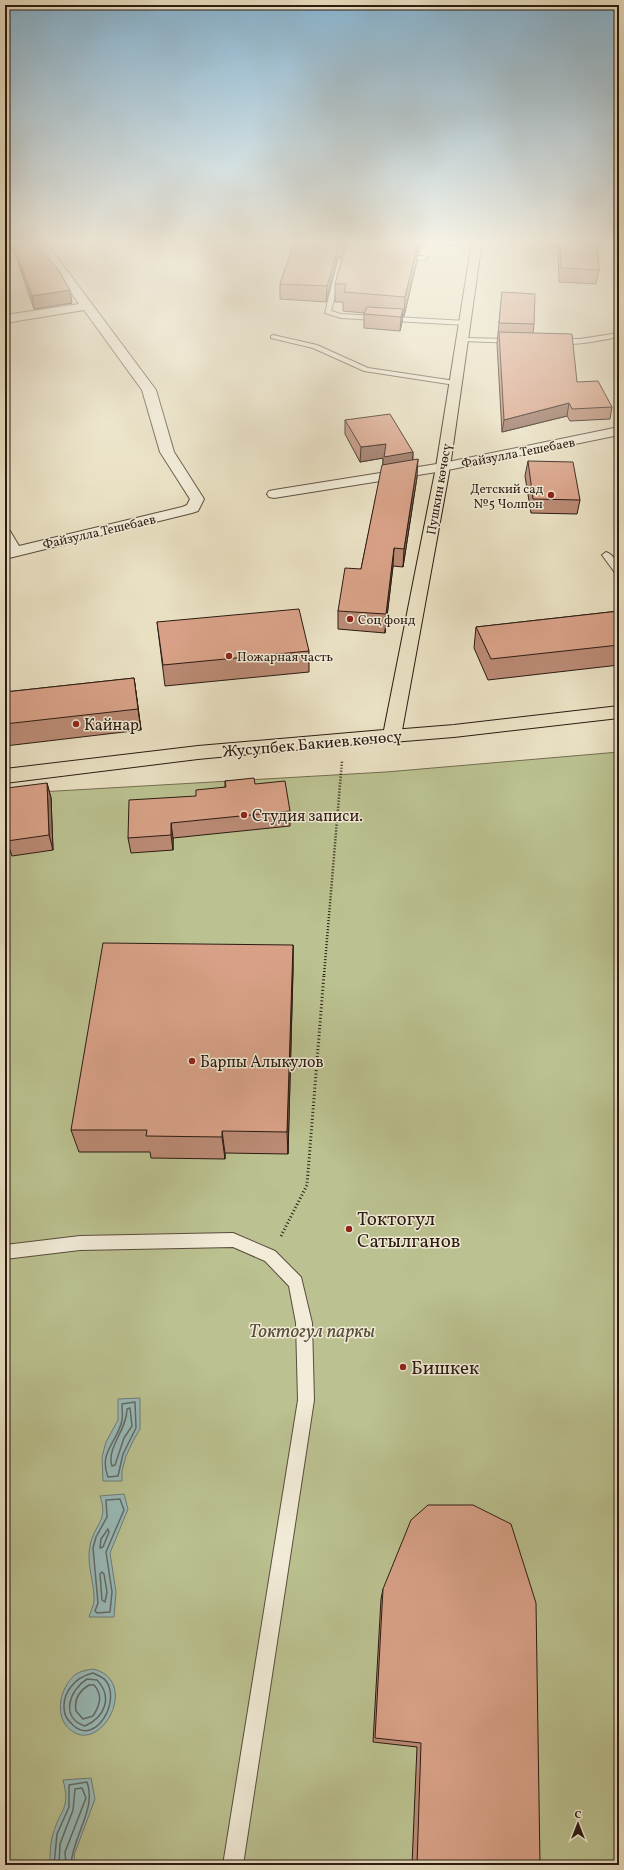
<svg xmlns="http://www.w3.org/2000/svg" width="624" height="1870" font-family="Vollkorn,serif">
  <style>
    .green { fill: #bbc190; stroke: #746e51 }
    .water { fill: #99bbba; stroke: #6d7b77 }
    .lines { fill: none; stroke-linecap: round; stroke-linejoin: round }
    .shore { stroke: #626b66; stroke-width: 1.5 }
    .service-casing { stroke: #5b4c3e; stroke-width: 2 }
    .minor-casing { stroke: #5b4c3e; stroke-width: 2 }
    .primary-casing { stroke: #2c1b12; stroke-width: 2 }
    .trunk-casing { stroke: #2c1b12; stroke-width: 2 }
    .path-far1 { stroke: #2c1b12; stroke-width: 2.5; stroke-dasharray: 1 2; stroke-linecap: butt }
    .path { stroke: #2c1b12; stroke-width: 3; stroke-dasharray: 1 2.5; stroke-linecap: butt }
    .service { fill: #f1ebd7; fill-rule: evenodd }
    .minor { fill: #f1ebd7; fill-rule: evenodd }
    .primary { fill: #e9e0c2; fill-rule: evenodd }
    .trunk { fill: #e9e0c2; fill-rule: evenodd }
    .wall { fill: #ba8a74; stroke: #2c1b12 }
    .shaded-wall { fill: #97715e; stroke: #2c1b12 }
    .building { fill: #d8a187; stroke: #2c1b12 }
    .poi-dot { fill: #8f2418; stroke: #f1ebd7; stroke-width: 1.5 }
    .labels { text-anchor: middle; stroke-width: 3; stroke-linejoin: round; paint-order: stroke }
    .far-street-label { font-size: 13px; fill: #2c1b12; stroke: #f1ebd7 }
    .far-poi-label { font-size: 13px; fill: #2c1b12; stroke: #f1ebd7; text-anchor: start }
    .poi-label { font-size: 16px; fill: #2c1b12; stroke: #f1ebd7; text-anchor: start }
    .street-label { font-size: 16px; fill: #2c1b12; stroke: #f1ebd7 }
    .near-poi-label { font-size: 19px; fill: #2c1b12; stroke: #f1ebd7; text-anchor: start }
    .near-park-label { font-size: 19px; font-style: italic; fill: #574d38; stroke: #f1ebd7 }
  </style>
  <rect width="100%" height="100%" fill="#e9e0c2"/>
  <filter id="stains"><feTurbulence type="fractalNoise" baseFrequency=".005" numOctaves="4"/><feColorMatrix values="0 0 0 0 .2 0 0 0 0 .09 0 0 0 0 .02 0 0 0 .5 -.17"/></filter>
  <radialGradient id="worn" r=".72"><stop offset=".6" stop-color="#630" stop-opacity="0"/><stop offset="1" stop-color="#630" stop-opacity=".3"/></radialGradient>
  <path class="green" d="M 619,752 L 619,1865 L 5,1865 L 5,794 L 386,772 Z"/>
  <path class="water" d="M 140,1398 L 140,1429 L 133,1441 L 126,1456 L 122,1471 L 122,1481 L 103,1481 L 102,1457 L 106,1442 L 118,1420 L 118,1399 Z
    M 124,1494 L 128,1509 L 110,1553 L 116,1592 L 114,1617 L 89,1617 C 90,1613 93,1607 94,1602 C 95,1584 86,1564 90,1546 C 94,1524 109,1521 100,1496 Z
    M 93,1669 C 144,1681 96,1765 65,1724 C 55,1709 62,1685 76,1674 C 81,1671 87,1670 93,1669 Z
    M 91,1778 L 95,1799 L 74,1855 L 75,1865 L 50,1865 C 50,1854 50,1844 53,1834 C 60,1809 71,1809 63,1780 Z"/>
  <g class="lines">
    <path class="shore" d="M 135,1402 L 136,1428 L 123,1454 L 118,1476 L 108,1477 C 98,1452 118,1442 122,1420 C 123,1415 122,1409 122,1404 Z
      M 130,1408 L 132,1426 L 124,1438 L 115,1465 L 112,1466 C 106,1448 127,1430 127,1409 Z
      M 120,1499 L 124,1510 L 106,1552 L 112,1592 L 110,1612 L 97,1613 L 95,1611 L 98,1603 L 93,1548 L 96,1537 L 107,1517 L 106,1500 Z
      M 108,1529 L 109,1532 L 103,1547 L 100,1548 L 101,1539 Z
      M 102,1572 L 104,1574 L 107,1592 L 105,1602 L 102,1600 L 100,1574 Z
      M 93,1673 C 97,1675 103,1677 106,1681 C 121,1701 96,1745 74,1726 C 70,1722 66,1719 65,1714 C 60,1694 75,1677 93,1673 Z
      M 87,1679 L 97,1680 C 113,1697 105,1717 85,1726 C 60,1718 69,1690 87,1679 Z
      M 89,1685 L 94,1685 C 103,1695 100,1705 93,1716 L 83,1719 L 76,1711 C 74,1700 79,1691 89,1685 Z
      M 54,1865 L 57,1834 L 69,1807 L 69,1785 L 87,1782 C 97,1809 72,1837 71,1865
      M 59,1865 L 60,1844 L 73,1810 L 75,1789 L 82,1788 L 86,1798 L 65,1852 L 66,1865"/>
    <g class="service-casing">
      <path id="service" d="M 49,241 L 59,241 L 42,247 L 39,245 Z
        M 356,254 L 358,255 L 358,257 L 344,261 L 331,311 L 341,314 L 466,321 L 469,323 L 466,325 L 341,318 L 325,313 L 338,260 Z
        M 400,256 L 425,256 L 428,258 L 425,260 L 402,259 L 400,258 Z
        M 619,333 L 619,337 C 605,339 565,349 555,341 L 558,339 L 580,339 Z
        M 273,335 L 317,345 L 368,368 L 455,381 L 459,383 L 455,385 L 364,371 L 313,348 L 271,338 L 271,336 Z
        M 461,338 L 514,339 L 517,341 L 514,343 L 463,341 L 461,340 Z
        M 606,552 C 615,555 619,566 619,575 L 616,574 L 602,555 Z
        M 233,1233 L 275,1251 L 301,1277 L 312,1323 L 314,1400 L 243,1865 L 223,1865 L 298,1400 L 296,1323 L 289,1286 L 265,1261 L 233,1247 L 80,1250 L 5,1259 L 5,1245 L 80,1236 Z"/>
    </g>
    <g class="minor-casing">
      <path id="minor" d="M 34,241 L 45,241 L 156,390 L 174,452 L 204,499 L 198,511 L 192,513 L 5,559 L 5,529 L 10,531 L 19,546 L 182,507 L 187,505 L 190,499 L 160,452 L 142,390 L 84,310 L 5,323 L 5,315 L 79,304 Z
        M 619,427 L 619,435 L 443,471 L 274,498 L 269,497 L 267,494 L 269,491 L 274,490 L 443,463 Z"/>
    </g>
    <g class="primary-casing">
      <path id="primary" d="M 619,706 L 619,718 L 454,737 L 392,742 L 385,740 L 383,736 L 385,732 L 392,730 L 454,725 Z"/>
    </g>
    <g class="trunk-casing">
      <path id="trunk" d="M 472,241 L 482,241 L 450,467 L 401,736 L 399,740 L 198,759 L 5,783 L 5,769 L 198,746 L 384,730 L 436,467 Z"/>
    </g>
    <path class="path-far1" d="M 324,975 L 342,761"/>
    <path class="path" d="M 281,1236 L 307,1185 L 324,974"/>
    <use href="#service" class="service"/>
    <use href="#minor" class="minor"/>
    <use href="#primary" class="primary"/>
    <use href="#trunk" class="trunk"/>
  </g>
  <path class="wall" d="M 5,241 L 34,241 L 72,303 L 34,309 L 14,251 Z
    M 295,241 L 458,241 L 457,246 L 421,244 L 419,254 L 417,254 L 417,261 L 404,316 L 403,316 L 402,322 L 400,331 L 364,328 L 364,314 L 365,313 L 343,311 L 343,302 L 335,302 L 335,284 L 343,256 L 338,258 L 326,302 L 280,299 L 280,284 Z
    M 544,241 L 597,241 L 599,270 L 596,284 L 559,282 L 558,247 L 548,247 Z
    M 502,292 L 534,324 L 533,333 L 577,382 L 612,407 L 610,419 L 570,421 L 567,416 L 502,432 L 497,344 Z
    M 345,420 L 413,452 L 413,460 L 417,477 L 403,567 L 393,566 L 385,633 L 338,629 L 338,611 L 361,569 L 383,464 L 383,458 L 360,462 L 345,434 Z
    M 528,461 L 580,500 L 577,514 L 531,513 L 525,476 Z
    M 619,611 L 619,665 L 488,680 L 474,648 L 476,627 Z
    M 157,622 L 309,651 L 309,672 L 165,686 Z
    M 134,678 L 141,730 L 5,746 L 5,692 Z
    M 225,781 L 255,784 L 290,811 L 290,826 L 173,838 L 173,850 L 131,853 L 128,838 L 196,796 L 225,787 Z
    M 47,783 L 51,798 L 53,850 L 12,856 L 7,841 Z
    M 293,945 L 293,970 L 288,1154 L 225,1153 L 225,1159 L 151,1158 L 150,1152 L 79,1152 L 71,1130 Z
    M 383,1589 L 540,1865 L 412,1865 L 417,1747 L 373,1742 L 381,1599 Z"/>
  <path class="shaded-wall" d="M 5,241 L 12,241 L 14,251 L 5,253 Z
    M 342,241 L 369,241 L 348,254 L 338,258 L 326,302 L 327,286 L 339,243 Z
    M 418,243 L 417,261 L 404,316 L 405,297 Z
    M 70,290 L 72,303 L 34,309 L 32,296 Z
    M 403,309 L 402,322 L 400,331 L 401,317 Z
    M 569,403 L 567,416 L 502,432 L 504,420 Z
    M 386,444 L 413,452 L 412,466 L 383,471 L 383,458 L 360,462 L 361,447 Z
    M 418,459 L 417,477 L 403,567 L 404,549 Z
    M 394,548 L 393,566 L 385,633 L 386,614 Z
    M 134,678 L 137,699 L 141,730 L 138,709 Z
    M 47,783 L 51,798 L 53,850 L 49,835 Z
    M 171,823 L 173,838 L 173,850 L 171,835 Z
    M 293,945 L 293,970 L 288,1154 L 287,1132 Z
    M 222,1131 L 225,1153 L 225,1159 L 222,1137 Z"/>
  <path class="building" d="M 12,241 L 34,241 L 59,271 L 70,290 L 32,296 Z
    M 295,241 L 342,241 L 339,243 L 327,286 L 280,284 Z
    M 367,241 L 418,243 L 405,297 L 344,292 L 346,284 L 335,284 L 346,245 Z
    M 560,241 L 597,241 L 599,270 L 561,268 Z
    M 502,292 L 535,294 L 534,324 L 499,323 Z
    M 367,307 L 403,309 L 401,317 L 364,314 Z
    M 499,332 L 572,334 L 577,382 L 598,381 L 612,407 L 572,409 L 569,403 L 504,420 Z
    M 390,414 L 413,452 L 384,457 L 386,444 L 361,447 L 345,420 Z
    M 418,459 L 404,549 L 394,548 L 386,614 L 338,611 L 345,568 L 361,569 L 382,465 Z
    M 528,461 L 573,462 L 580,500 L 533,499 Z
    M 299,609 L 309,651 L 163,665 L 157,622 Z
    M 619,611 L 619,645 L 491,659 L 476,627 Z
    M 134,678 L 138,709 L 5,724 L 5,692 Z
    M 254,778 L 255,784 L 285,781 L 290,811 L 171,823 L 171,835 L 128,838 L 129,800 L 196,796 L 196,790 L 226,787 L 225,781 Z
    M 47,783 L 49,835 L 7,841 L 7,788 Z
    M 103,943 L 293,945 L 287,1132 L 222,1131 L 222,1137 L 146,1136 L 147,1130 L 71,1130 Z
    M 428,1505 L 473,1505 L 511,1524 L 536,1603 L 540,1865 L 417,1865 L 421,1743 L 375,1738 L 383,1589 L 411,1520 Z"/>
  <linearGradient id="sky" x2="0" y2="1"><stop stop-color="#88b7d6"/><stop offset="0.48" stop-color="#f5f1e4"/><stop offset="1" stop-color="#f5f1e4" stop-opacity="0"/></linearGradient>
  <rect width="624" height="503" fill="url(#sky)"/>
  <g class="poi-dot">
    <circle cx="551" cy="495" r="4"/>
    <circle cx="350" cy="619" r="4"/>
    <circle cx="229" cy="656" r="4"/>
    <circle cx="76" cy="724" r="4"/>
    <circle cx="244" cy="815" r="4"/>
    <circle cx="192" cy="1061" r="4"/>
    <circle cx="349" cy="1229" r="4"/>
    <circle cx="403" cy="1367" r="4"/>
  </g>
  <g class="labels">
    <g class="far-street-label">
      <text transform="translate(518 452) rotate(-11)" y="5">Файзулла Тешебаев</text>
      <text transform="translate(438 489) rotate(-80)" y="5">Пушкин көчөсү</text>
      <text transform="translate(99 531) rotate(-13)" y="5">Файзулла Тешебаев</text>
    </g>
    <g class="far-poi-label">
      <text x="543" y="493" text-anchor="end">Детский сад<tspan x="543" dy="15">№5 Чолпон</tspan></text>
      <text x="358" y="624">Соц фонд</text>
      <text x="237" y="661">Пожарная часть</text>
    </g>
    <g class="poi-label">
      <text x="84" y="730">Кайнар</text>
      <text x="252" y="821">Студия записи.</text>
      <text x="200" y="1067">Барпы Алыкулов</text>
    </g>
    <g class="street-label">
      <text transform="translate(312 743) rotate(-5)" y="6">Жусупбек Бакиев көчөсү</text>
    </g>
    <g class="near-poi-label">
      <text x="357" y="1225">Токтогул<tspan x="357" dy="22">Сатылганов</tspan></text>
      <text x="411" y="1374">Бишкек</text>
    </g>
    <g class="near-park-label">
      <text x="312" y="1337">Токтогул паркы</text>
    </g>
  </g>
  <rect width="624" height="1870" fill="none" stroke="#e9e0c2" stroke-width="20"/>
  <rect x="6" y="6" width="612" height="1858" fill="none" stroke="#2c1b12" stroke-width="2"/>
  <rect x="10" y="10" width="604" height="1850" fill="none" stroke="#2c1b12"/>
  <g transform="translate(578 1824)" stroke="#f1ebd7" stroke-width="3" paint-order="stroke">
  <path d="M0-3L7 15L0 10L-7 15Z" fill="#2c1b12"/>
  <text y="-6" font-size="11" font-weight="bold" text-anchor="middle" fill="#2c1b12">С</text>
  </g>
  <rect width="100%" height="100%" filter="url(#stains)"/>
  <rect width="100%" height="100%" fill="url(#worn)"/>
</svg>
